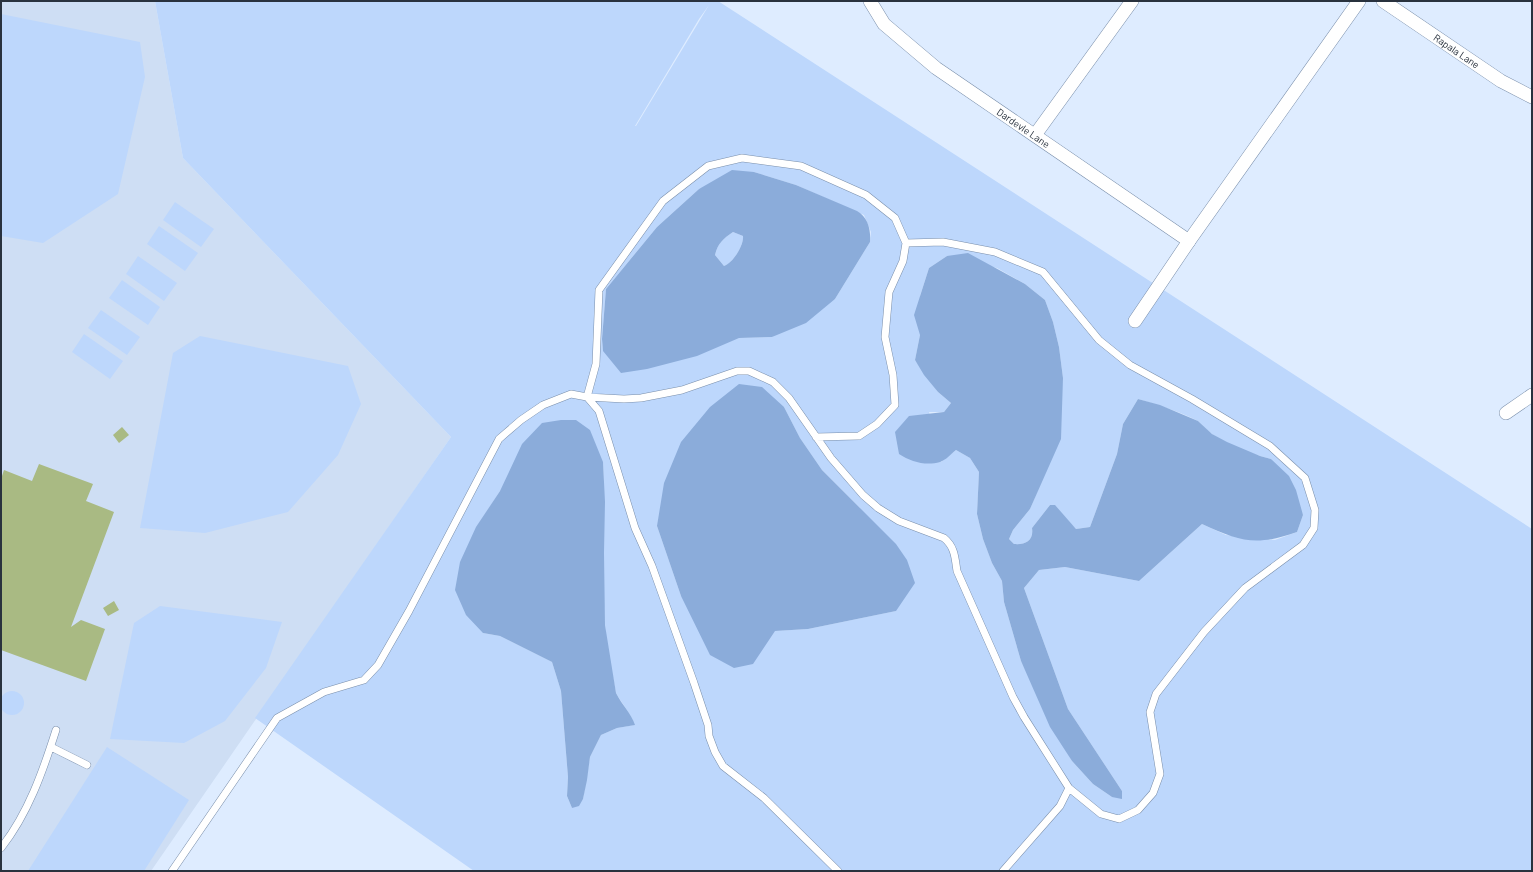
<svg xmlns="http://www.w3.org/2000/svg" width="1533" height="872" font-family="Barlow,sans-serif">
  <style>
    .built { fill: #cedef4 }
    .green { fill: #bdd7fc; fill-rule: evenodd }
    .water { fill: #8bacda; fill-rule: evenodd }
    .building { fill: #a9ba83 }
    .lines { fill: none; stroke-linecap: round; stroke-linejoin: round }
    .service-casing { stroke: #7a8fab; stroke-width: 8 }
    .minor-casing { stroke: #7a8fab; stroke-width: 14 }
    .service { stroke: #fff; stroke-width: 7 }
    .minor { stroke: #fff; stroke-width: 13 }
    .labels { text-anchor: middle; stroke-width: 3; stroke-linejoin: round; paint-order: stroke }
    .street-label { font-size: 10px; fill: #29323e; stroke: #f3f8fe }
  </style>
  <rect width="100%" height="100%" fill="#deecff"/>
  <path class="built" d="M 1,1 L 155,1 L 183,158 L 451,437 L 151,871 L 1,871 Z"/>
  <path class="green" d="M 155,1 L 718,1 L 1532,529 L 1532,871 L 474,871 L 255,718 L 451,437 L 183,158 ZM 709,5 L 636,126 L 635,126 L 699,19 ZM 754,172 L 796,185 L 864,215 L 871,232 L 870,242 L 835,299 L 772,337 L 739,338 L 603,351 L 602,339 L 606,289 L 657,227 L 699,189 ZM 947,256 L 997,268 L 1025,284 L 1045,300 L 1053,322 L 1059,347 L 1063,378 L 1051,459 L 1030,509 L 1013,530 L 1009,539 L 1014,544 C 1025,545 1034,541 1032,528 L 1050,505 L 1076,529 L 1090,527 L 1117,454 L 1123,424 L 1138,399 C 1158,405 1178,411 1196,420 C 1202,423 1206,430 1212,434 C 1228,446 1252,454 1271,459 L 1303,515 L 1297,532 L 1275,540 L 1226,535 L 1202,524 L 1139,581 L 1065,567 L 1039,570 L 1024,588 L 1068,709 L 1122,791 L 1112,797 L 1093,784 L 1072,761 L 1021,661 L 1004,602 L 1002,581 L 992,563 L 983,539 L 977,514 L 979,472 L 970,458 L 956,450 L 941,462 L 929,412 L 944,412 L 951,403 L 938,392 L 915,360 L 920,335 L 920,296 L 929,268 ZM 784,407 L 800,438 L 822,470 L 860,508 L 896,611 L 808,629 L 775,631 L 681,596 L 657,526 ZM 603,462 C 606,516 601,570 605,624 C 606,647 612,670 616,693 C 622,704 631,713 634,725 L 617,728 L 601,735 L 590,757 L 583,799 L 572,808 L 567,796 L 568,777 L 561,691 L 552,662 L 500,636 L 483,633 L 476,528 L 500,491 Z
    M 1,14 L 140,42 L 145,77 L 118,194 L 43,243 L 1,236 Z
    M 175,202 L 214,229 L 201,247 L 163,220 Z
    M 159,226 L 198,253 L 185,271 L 147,244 Z
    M 733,232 L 743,236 C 744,245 733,263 724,266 L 715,255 C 718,243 723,239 733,232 Z
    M 138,256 L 177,283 L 164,301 L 126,274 Z
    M 122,280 L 160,307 L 148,325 L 109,298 Z
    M 101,310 L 140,337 L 127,355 L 88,328 Z
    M 84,334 L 123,361 L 110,379 L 72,352 Z
    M 200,336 L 348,366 L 361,404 L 338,455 L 288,512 L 205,533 L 140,528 L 173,353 Z
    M 160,606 L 282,622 L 266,668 L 225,721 L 184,743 L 110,739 L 134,623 Z
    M0 703a12 12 0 1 1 24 0a12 12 0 1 1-24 0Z
    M 107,747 L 189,800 L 144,871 L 28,871 Z"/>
  <path class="water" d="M 732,170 L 754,172 L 796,185 L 857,211 C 868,217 871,230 870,242 L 835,299 L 806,323 L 772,337 L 739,338 L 697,356 L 647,369 L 621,373 L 603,351 L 602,339 L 606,289 L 657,227 L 699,189 ZM 733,232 L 743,236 C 744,245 733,263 724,266 L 715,255 C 718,243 723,239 733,232 Z
    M 968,253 L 1025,284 L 1045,300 L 1053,322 L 1059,347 L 1063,378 L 1061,439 L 1030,509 L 1013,530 L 1009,539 L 1014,544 C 1025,545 1034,541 1032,528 L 1050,505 L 1055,505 L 1076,529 L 1090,527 L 1117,454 L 1123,424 L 1138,399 L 1160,405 L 1198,421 L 1212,434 L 1227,442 L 1260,456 L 1271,459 L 1289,476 L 1296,490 L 1303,515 L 1297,532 C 1255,547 1240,541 1202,524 L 1139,581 L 1065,567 L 1039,570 L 1024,588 L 1068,709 L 1122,791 L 1122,799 L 1112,797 L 1093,784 L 1072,761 L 1050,727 L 1021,661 L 1004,602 L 1002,581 L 992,563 L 983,539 L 977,514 L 979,472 L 970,458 L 956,450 C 951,454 946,460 940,462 C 926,466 911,462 899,454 L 895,432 L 909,416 L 944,412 L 951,403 L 938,392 L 924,375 L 915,360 L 920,335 L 914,315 L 929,268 L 947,256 Z
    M 739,384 L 762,387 L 784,407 L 800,438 L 822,470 L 896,544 L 907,560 L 915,583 L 896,611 L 808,629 L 775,631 L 753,664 L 734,668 L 710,655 L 681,596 L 657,526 L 664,483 L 681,442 L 710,407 Z
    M 561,420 L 576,420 L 590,430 L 603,462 L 605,502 L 604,553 L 605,625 L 616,693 C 622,705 631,713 635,725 L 617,728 L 601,735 L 590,757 L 587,780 L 583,799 L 579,806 L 572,808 L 567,796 L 568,777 L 561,691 L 552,662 L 500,636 L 483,633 L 466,615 L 455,590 L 460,562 L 476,527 L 500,491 L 522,444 L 542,423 Z"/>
  <path class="building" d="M 122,427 L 129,435 L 119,443 L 113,435 Z
    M 39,464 L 93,484 L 86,501 L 114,512 L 71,627 L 81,620 L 105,629 L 86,681 L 1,650 L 1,479 L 4,470 L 32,481 Z
    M 114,601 L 119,610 L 108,616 L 103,608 Z"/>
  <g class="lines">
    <g class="service-casing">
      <path id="service" d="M 906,243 L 943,242 L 995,252 L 1043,272 L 1099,340 L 1130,365 L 1192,399 L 1270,446 L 1305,478 L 1315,510 L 1314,528 L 1303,545 L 1245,588 L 1204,632 L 1156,694 L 1150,712 L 1160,774 L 1153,793 L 1138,810 L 1119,819 L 1101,814 L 1069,788
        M 587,397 L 596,364 L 599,290 L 663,201 L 708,166 L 742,158 L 801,166 L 866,195 L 895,218 L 906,243 L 903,261 L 889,292 L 885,337 L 893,375 L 895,405 L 877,424 L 859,436 L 816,437
        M 587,397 L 599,411 L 635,528 L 652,566 L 694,683 L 708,725 L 709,736 L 715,752 L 723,766 L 764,798 L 838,871
        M 51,747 L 87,765
        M 1,848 C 28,814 43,771 56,730
        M 172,871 L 277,718 L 324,692 L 364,680 L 378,665 L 409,611 L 499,439 L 521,420 L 543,405 L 571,394 L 587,397 L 624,399 L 641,398 L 682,390 L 737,371 L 749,371 L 773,382 L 789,398 L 831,458 L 863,495 L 878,508 L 899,521 L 944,538 C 955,547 955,558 957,571 L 1013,697 L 1024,717 L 1069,788 L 1060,806 L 1003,871"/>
    </g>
    <g class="minor-casing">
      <g id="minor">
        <path id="s1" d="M 870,1 L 884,24 L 936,68 L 1189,241"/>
        <path id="s2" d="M 1383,1 L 1501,81 L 1532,97"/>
        <path d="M 1035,135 L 1132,1"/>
        <path d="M 1135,321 L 1189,241 L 1359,1"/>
        <path d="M 1506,413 L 1532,395"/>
      </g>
    </g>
    <use href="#service" class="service"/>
    <use href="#minor" class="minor"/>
  </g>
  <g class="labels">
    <g class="street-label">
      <text dy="4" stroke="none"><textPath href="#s2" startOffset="89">Rapala Lane</textPath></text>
      <text dy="4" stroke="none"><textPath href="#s1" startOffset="201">Dardevle Lane</textPath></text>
    </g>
  </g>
  <rect width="1533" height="872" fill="none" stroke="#29323e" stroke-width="4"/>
</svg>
